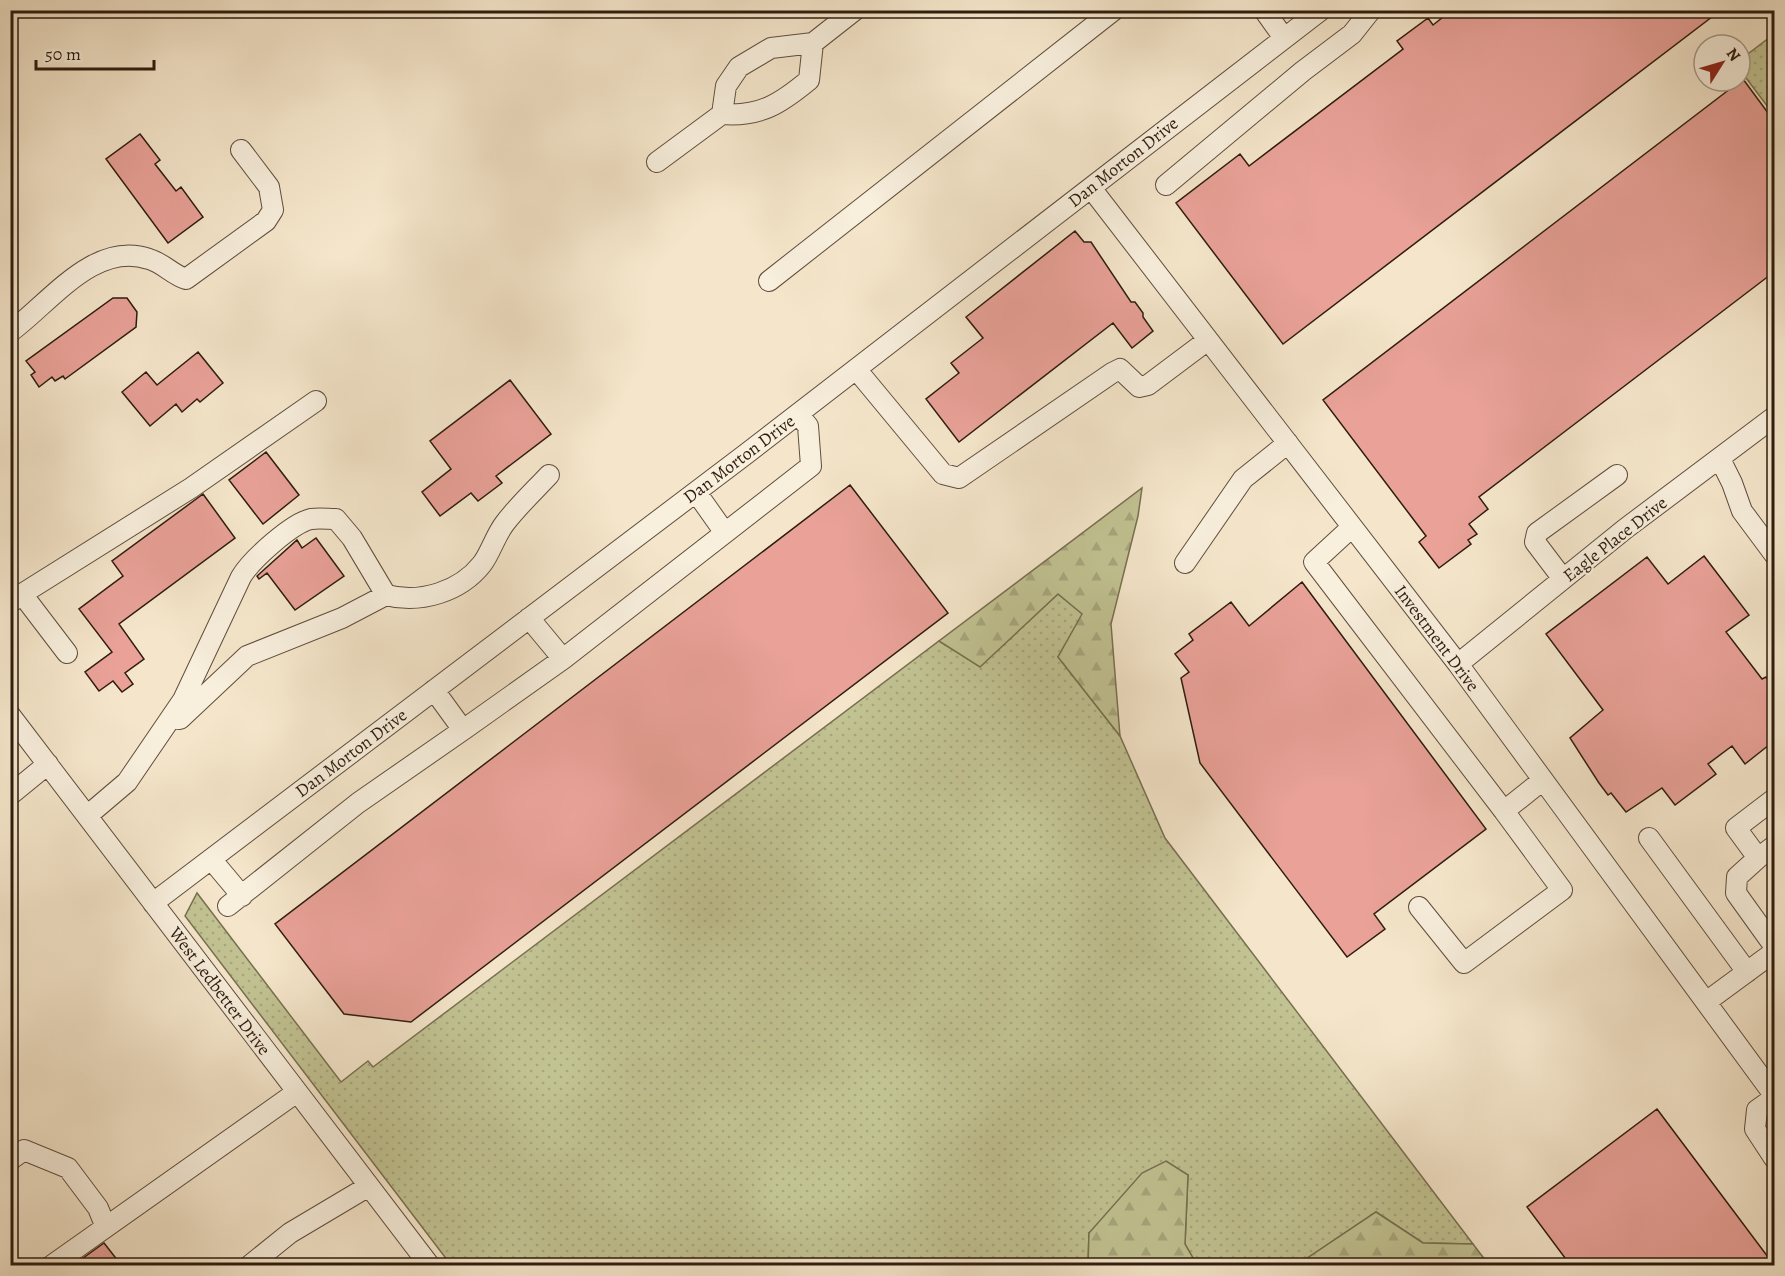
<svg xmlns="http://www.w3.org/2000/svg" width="1785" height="1276" font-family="Alegreya,serif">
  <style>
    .grass { fill: url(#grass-dots); stroke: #787051; stroke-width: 1.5 }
    .forest { fill: url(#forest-firs); stroke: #787051; stroke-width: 1.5 }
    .building { fill: #e9a198; stroke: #2d1c0f; stroke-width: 1.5 }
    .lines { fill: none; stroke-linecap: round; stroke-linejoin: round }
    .minor-casing { stroke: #5f4e3e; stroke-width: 22 }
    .minor { stroke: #f8efdd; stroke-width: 20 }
    .labels { text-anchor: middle; stroke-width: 4.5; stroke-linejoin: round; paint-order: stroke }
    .street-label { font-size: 18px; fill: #2d1c0f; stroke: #f8efdd }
  </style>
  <defs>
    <pattern id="grass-dots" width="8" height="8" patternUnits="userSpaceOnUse" patternTransform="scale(1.5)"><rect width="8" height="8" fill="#c2c393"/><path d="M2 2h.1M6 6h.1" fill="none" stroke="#a7a77e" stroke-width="1.8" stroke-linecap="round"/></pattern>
    <pattern id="forest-firs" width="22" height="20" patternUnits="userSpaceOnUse" patternTransform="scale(1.5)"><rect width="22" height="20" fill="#c2c393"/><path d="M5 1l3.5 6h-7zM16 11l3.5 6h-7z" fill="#a7a77e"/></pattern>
  </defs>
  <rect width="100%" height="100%" fill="#f5e6cb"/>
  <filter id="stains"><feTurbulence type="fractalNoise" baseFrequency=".00333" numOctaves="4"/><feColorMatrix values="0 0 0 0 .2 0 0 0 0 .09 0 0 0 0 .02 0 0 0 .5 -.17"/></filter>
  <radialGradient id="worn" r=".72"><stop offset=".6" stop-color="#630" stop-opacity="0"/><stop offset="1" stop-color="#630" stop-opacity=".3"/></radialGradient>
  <path class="grass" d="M 1774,34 L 1774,115 L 1740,70 L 1740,60 Z
    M 1058,594 L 1083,614 L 1058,657 L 1120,736 L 1165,838 L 1473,1244 L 1423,1243 L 1376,1212 L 1297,1265 L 1197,1265 L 1185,1244 L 1188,1175 L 1089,1233 L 1088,1265 L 451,1265 L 185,916 L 197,893 L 341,1082 L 368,1061 L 373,1067 L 939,641 L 980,666 Z"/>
  <path class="forest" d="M 1142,488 L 1138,516 L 1111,624 L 1120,736 L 1058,657 L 1082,614 L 1058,594 L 980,667 L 939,641 Z
    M 1166,1161 L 1188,1175 L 1185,1244 L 1197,1265 L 1088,1265 L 1089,1233 L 1142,1173 Z
    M 1376,1212 L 1423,1243 L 1473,1244 L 1489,1265 L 1297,1265 Z"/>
  <path class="building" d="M 1452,10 L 1721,10 L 1283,344 L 1176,203 L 1240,154 L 1249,166 L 1403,49 L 1397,41 L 1428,18 L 1433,25 Z
    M 1743,79 L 1774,121 L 1774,272 L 1479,497 L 1488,509 L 1469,524 L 1477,534 L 1468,540 L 1471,544 L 1439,568 L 1419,542 L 1426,536 L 1323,400 Z
    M 140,134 L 160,160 L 155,164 L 176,191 L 181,187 L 203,217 L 168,243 L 106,159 Z
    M 1075,231 L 1084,242 L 1091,242 L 1131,302 L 1135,302 L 1143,313 L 1143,317 L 1153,331 L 1132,348 L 1113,323 L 959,442 L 926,399 L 959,373 L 951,363 L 983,338 L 966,317 Z
    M 113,298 L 127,298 L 137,312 L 136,327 L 65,379 L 63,376 L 55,381 L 52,377 L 39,387 L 31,375 L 35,372 L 26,361 Z
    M 198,352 L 223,383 L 200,402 L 197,399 L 182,412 L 176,404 L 150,426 L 122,392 L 146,372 L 157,385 Z
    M 510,380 L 551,434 L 496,476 L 502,483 L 478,501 L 471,493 L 440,516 L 422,492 L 451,469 L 430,441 Z
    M 266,452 L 299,495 L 263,524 L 229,480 Z
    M 850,485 L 948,613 L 411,1022 L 344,1014 L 275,924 Z
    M 203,494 L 235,538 L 119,624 L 144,659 L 125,673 L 133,684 L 122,692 L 113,681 L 99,691 L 85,672 L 112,652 L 79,609 L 123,576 L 112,561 Z
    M 316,538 L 344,576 L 295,610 L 267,573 L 259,579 L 257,576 L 297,540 L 302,548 Z
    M 1704,556 L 1749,615 L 1726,632 L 1762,679 L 1766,677 L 1774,688 L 1774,741 L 1745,764 L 1732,746 L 1708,764 L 1716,774 L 1675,805 L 1662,788 L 1626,812 L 1611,793 L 1608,795 L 1599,783 L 1570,738 L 1603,710 L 1546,634 L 1647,557 L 1668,584 Z
    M 1302,582 L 1486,829 L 1374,914 L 1385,929 L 1347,957 L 1200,763 L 1181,678 L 1189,672 L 1175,654 L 1193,640 L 1189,634 L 1231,602 L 1249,626 Z
    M 1657,1109 L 1774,1265 L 1774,1266 L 1571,1266 L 1527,1207 Z
    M 104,1243 L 122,1266 L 72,1266 Z"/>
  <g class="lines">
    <g class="minor-casing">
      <path id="minor" d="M 1264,10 L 1284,38
        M 813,43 L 809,80 C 780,104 760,117 722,114 L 726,86 L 739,67 L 771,48 L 813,43 L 855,10
        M 657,162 L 722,114
        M 1166,185 L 1303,71 L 1352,34 L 1371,10
        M 1091,188 L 1458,664 L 1774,1095
        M 769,281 L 1114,10
        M 10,332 C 49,304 94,240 149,259 C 163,263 173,275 186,279 L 266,221 L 273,210 L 269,187 L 241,150
        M 856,369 L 943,474 L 959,478 L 1112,373 L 1120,369 L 1139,387 L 1148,385 L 1208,340
        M 1720,459 L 1732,483 L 1742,511 L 1774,554
        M 696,492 L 725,533
        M 1352,527 L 1314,562 L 1504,811
        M 1185,563 L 1243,479 L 1288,443
        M 1563,579 L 1535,542 L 1537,533 L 1617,475
        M 22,594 L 191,488 L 316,401
        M 10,603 L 22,594 L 67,653
        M 529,618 L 563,659 L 811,466 L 808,426 L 798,414
        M 1458,664 L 1625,529 L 1774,417
        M 434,690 L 463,730 L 563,659
        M 10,715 L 430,1266
        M 180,719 L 247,656 L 342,618 L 386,595
        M 10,795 L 48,764
        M 1774,799 L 1736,828 L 1758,858 L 1774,846
        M 87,816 L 127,782 L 183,700 L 241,577 C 251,560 292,523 311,519 C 319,518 328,519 336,519 L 352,538 L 386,595 C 420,604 460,592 482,564 C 491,552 495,536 505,523 C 518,506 534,491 549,475
        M 1649,838 L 1747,972
        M 1758,858 L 1737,877 L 1736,893 L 1774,946
        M 211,859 L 242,896
        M 153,903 L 746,454 L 1321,10
        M 228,906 L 358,803 L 463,730
        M 1419,907 L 1464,963 L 1562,890 L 1504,811 L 1543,780
        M 1706,1002 L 1774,952
        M 1774,1098 L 1757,1110 L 1755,1129 L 1774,1158
        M 10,1160 L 24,1150 L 68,1168 L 98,1208 L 105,1225
        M 51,1266 L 297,1092
        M 249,1266 L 290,1233 L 369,1186"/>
    </g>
    <use href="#minor" class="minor"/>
  </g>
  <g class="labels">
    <g class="street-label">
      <text transform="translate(1123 162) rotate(-38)" y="6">Dan Morton Drive</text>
      <text transform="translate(739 459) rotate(-37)" y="6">Dan Morton Drive</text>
      <text transform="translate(1615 539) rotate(-38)" y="6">Eagle Place Drive</text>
      <text transform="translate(1437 638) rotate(53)" y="6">Investment Drive</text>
      <text transform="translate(351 753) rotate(-37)" y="6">Dan Morton Drive</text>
      <text transform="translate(220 991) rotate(53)" y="6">West Ledbetter Drive</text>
    </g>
  </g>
  <rect width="1785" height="1276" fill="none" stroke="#f5e6cb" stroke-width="36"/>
  <rect x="12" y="12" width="1761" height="1252" fill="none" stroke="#2d1c0f" stroke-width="3"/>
  <rect x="18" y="18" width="1749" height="1240" fill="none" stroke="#2d1c0f" stroke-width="1.5"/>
  <g transform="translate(1722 63) rotate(53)"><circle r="28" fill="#f8efdd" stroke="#a79b8b" stroke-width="1.5"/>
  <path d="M0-4.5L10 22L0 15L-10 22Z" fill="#8f2418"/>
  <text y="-9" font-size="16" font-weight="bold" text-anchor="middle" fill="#2d1c0f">N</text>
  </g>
  <path d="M36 60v9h118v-9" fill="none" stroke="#2d1c0f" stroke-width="3"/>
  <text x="45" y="60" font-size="18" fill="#2d1c0f" stroke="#f8efdd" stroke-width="4.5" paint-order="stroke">50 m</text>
  <rect width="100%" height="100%" filter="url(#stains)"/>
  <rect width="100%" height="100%" fill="url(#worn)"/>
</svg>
